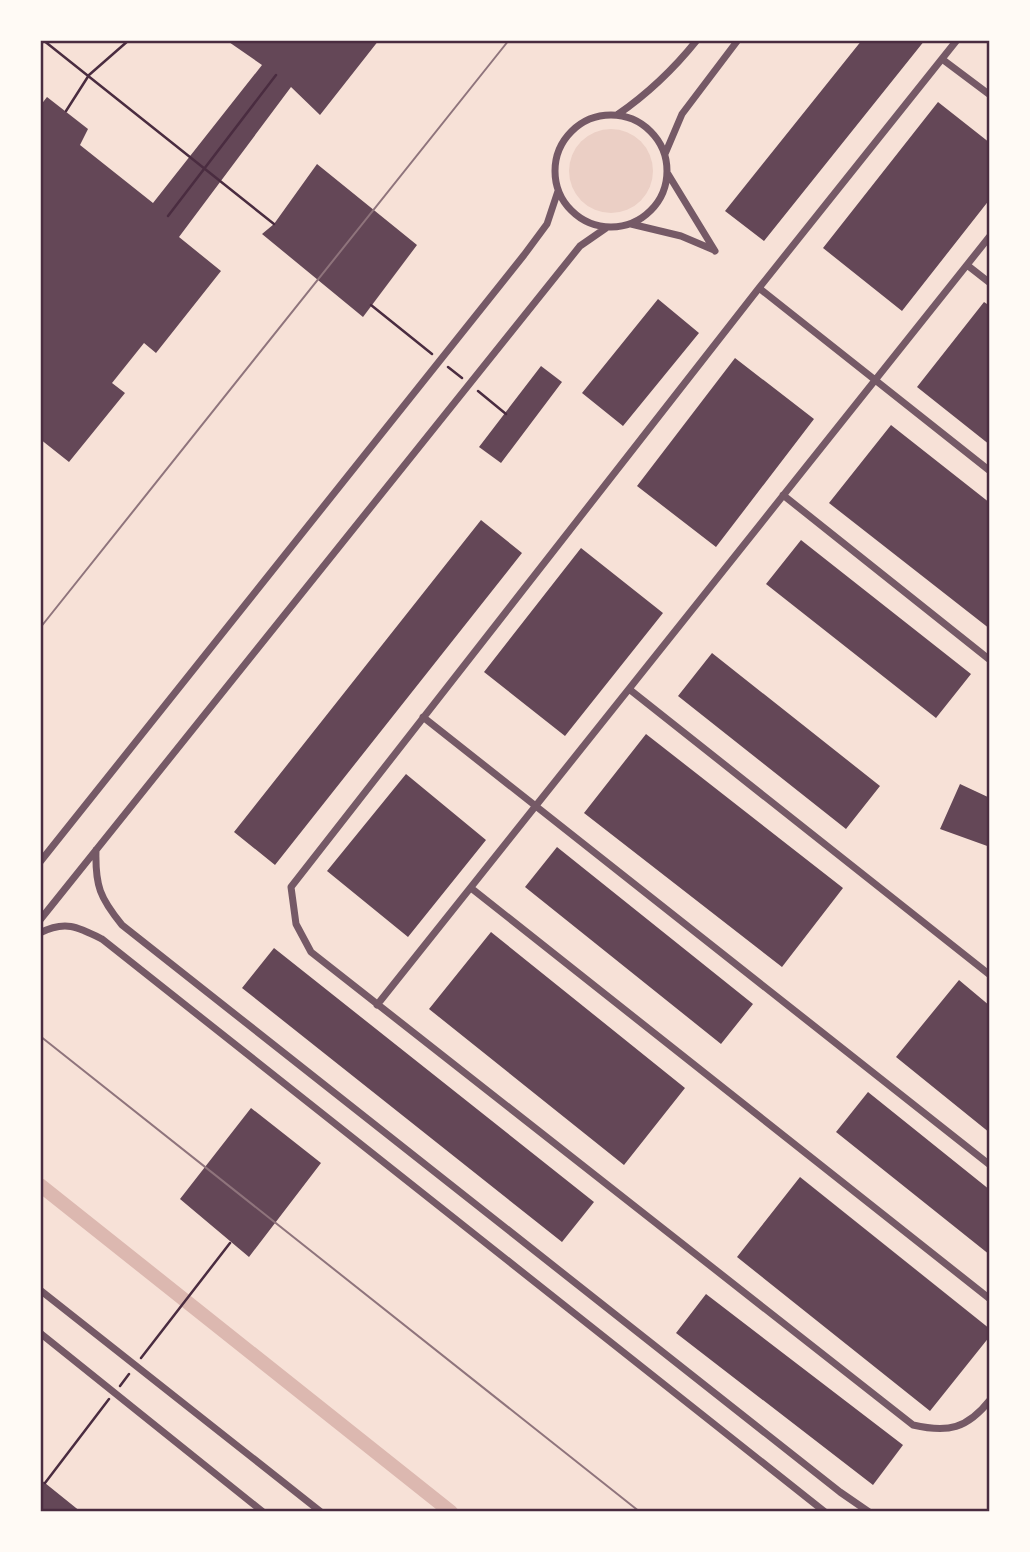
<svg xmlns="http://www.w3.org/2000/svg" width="1030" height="1552" font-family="Karla,sans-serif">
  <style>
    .green { fill: #ebcfc5 }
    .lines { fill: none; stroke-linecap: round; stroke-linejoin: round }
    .canal { stroke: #dcb8b0; stroke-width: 14 }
    .building { fill: #644757 }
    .path { stroke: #4a2c40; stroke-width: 2.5 }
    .minor { stroke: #755966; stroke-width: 7 }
    .tram { stroke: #8f747c; stroke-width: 2 }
    .neatline { fill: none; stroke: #4a2c40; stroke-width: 2.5 }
  </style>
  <rect width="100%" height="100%" fill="#f7e1d7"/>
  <path class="green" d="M569 171a42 42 0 1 1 84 0a42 42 0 1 1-84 0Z"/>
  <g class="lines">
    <path class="canal" d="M 40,1185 L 451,1512"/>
  </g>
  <path class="building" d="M 226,40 L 379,40 L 320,115 L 291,87 L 179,237 L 221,271 L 156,353 L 144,343 L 112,383 L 125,393 L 69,462 L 40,439 L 40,106 L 47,97 L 88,129 L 80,145 L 153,203 L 262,65 Z
    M 862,40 L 925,40 L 764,241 L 725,211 Z
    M 938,102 L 990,143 L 990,199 L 902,311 L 823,248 Z
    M 317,164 L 417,245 L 363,317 L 262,234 L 274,224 Z
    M 658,299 L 699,333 L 623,426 L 582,393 Z
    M 984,302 L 990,306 L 990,445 L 917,387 Z
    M 735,358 L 814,419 L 716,547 L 637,486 Z
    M 541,366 L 562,382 L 501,463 L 479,447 Z
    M 891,425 L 990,503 L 990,629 L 829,503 Z
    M 481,520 L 522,553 L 275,865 L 234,832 Z
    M 801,540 L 971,674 L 936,718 L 766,584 Z
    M 581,548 L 663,613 L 565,736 L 484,672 Z
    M 712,653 L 880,786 L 846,829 L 678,696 Z
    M 646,734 L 843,888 L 782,967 L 584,813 Z
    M 406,774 L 486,840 L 408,937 L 327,871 Z
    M 960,784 L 990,798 L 990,847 L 940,829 Z
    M 557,847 L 753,1004 L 721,1044 L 525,887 Z
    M 491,932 L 685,1088 L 624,1165 L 429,1009 Z
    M 274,948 L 594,1202 L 562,1242 L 242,988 Z
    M 959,980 L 990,1006 L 990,1133 L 896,1057 Z
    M 868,1092 L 990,1190 L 990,1255 L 836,1132 Z
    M 251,1108 L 321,1163 L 249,1257 L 180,1199 Z
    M 800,1177 L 990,1329 L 990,1336 L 930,1411 L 737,1257 Z
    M 706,1294 L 903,1445 L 873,1485 L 676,1333 Z
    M 40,1479 L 45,1483 L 81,1512 L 40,1512 Z"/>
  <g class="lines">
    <path class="path" d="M 43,40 L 274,224
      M 66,111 L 89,75 L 129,40
      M 168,216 L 276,75
      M 371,305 L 432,354
      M 448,367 L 462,378
      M 478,391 L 506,414
      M 141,1358 L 230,1243
      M 120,1386 L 129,1374
      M 45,1483 L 109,1399
      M 40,1511 L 42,1512"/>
    <path class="minor" d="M 957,40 L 759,288 L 291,887 L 296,924 L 311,952 L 913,1425 C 948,1433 967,1429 990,1400
      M 942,59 L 990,95
      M555 171a56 56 0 1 1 112 0a56 56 0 1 1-112 0Z
      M 617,115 C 649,93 673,70 697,40
      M 665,154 L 682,114 L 738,40
      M 668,174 L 715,251
      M 631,224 L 681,236 L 714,250
      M 967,265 L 990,283
      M 759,288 L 990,471
      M 783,495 L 990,660
      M 629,689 L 990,975
      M 423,717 L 990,1165
      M 96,850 C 95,886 100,898 122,925 L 840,1492 L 869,1512
      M 40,862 L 524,255 L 547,224 L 558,191
      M 471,888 L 990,1299
      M 40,920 L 580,246 L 606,228
      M 40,933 C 65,920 78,927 102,939 L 825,1512
      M 377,1005 L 990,236
      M 40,1290 L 321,1512
      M 40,1333 L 263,1512"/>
    <path class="tram" d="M 40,628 L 509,40
      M 40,1036 L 640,1512"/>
  </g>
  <rect width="1030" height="1552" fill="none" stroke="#fffaf5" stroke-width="84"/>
  <rect x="42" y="42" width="946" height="1468" class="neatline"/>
</svg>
